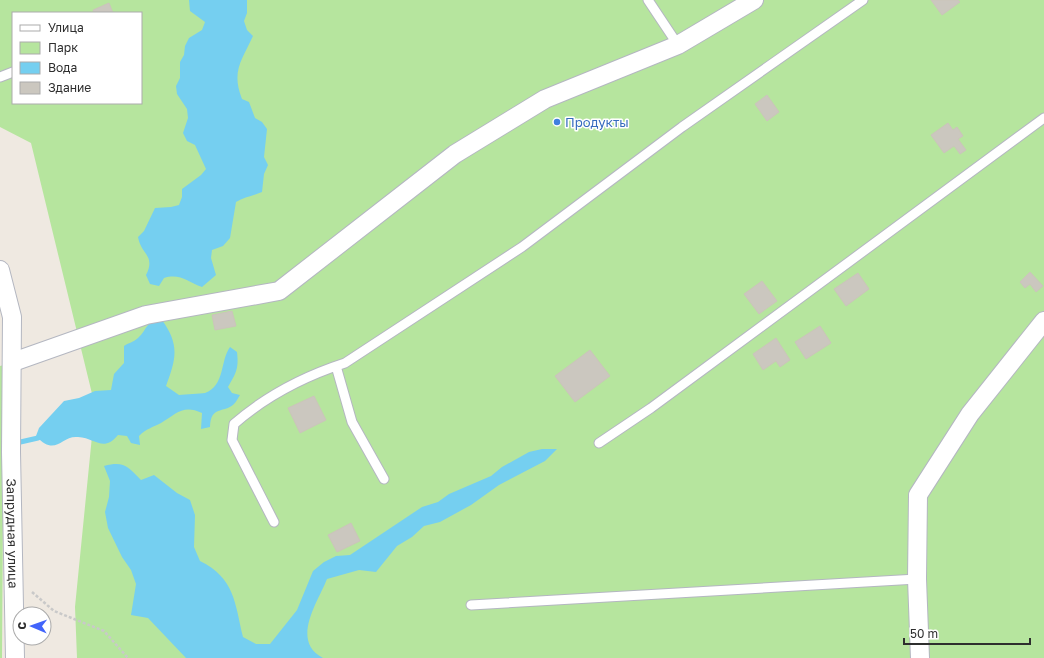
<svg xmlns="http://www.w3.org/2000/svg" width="1044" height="658" font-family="'Golos Text',sans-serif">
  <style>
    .green { fill: #b6e59e; fill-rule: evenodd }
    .water { fill: #75cff0 }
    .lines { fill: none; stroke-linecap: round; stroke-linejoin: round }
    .stream { stroke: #75cff0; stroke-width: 5 }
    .building { fill: #cbc7bf; stroke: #cbc5ba }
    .lane-casing { stroke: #b4b7c1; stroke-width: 11 }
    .street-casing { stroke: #b4b7c1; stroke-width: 20 }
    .path { stroke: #c9c9c9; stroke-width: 2.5; stroke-dasharray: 3 2; stroke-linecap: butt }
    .lane { stroke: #fff; stroke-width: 9 }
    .street { stroke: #fff; stroke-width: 18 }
    .shop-dot { fill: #3f7fe0; stroke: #fff; stroke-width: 1.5 }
    .labels { text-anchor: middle; stroke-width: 3; stroke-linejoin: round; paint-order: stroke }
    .shop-label { font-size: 13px; fill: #366cbe; stroke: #fff; text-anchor: start }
    .street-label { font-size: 13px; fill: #2e2e2e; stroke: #fff }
  </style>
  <rect width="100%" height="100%" fill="#efe9e1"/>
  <path class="green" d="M 0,0 L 1044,0 L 1044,658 L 77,658 L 75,607 L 95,406 L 31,143 L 0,127 ZM 13,13 L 141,13 L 141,103 L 13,103 Z
    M 4,365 L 2,658 L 0,658 L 0,366 Z"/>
  <path class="water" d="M 189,0 L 247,0 L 247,13 L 244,21 L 247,30 L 253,36 C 242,60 231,71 242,99 L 249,102 L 255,118 L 262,122 L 267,129 L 264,157 L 268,165 L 264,174 L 262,192 C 253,196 244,197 236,202 L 230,238 L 223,246 L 212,250 L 211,258 L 216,275 L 202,287 C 188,282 180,273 164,278 L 159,286 L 150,284 L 146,275 C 156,255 141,255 138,237 L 144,231 L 155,208 L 171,207 L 179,205 L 182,197 L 182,189 L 201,175 L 206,169 L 195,145 L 187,141 L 183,133 L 188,118 L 187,109 L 177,94 L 176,86 L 180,78 L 180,62 L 184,55 L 185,46 L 189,38 L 202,30 L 205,22 L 190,11 Z
    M 162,320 C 180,345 176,359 166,386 L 179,395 C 186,394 200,394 205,393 C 225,386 220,361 230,347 L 237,352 C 239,369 236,373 228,387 L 232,393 L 240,395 C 238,398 236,402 234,404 C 223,414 211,405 210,427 L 201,429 L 202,413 C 183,404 176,414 161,423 C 153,427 146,429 139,436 L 140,445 L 131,443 L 127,436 L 118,435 C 103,453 96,438 78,437 C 61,435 56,458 36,436 L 39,428 L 64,401 L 79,398 L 95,391 L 111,390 L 114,374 L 124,363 L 124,346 C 128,343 134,342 138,338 C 148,329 145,321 162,320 Z
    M 542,449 L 557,449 L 545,461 L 499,485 L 471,505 L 440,522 L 424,526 L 412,537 L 397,546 L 376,572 L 359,570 L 327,579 C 318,602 290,641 323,658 L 186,658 L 148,618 L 131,615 L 136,584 L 131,570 L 122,557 L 108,528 L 105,512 L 109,497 L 110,481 L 104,466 C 124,461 127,466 141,480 L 154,475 L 177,493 L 190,500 L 195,515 L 194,547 L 200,561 C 235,578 235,604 243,637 L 256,644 L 270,644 L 297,610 L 313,571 L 324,562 L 336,556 L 350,555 L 422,507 L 438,502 L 449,494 L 491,476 L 502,467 L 529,452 Z"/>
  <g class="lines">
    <path class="stream" d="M 16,443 L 38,438"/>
  </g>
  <path class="building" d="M 931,0 L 958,0 L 960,2 L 942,15 Z
    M 109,3 L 113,13 L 94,13 L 93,10 Z
    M 767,95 L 779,112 L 767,121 L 755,104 Z
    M 948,123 L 953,130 L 957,127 L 963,136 L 958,139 L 966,150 L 960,154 L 954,146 L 944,153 L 931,135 Z
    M 1030,272 L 1043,286 L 1036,292 L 1030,284 L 1025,288 L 1020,282 Z
    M 858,273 L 869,289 L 846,306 L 834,289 Z
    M 762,281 L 777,301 L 759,314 L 744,294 Z
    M 232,311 L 236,326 L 215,330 L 212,315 Z
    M 820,326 L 831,343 L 806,359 L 795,342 Z
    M 776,338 L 790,360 L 780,367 L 776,361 L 763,370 L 753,354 Z
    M 590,350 L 610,376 L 575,402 L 555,376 Z
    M 314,396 L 326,420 L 300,433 L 288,408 Z
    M 351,523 L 360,541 L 337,552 L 328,535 Z"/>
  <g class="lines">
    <g class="lane-casing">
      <path id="lane" d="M 648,0 L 678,45
        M 0,77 L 13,72
        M 336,366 L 352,422 L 384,479
        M 599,443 L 651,408 L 1044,118
        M 274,522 L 232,440 L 234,424 C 266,396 305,376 345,363 L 522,247 L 682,127 L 863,0
        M 471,605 L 917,579"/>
    </g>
    <g class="street-casing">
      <g id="street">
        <path id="s1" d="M 0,270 L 12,317 L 11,452 L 15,658"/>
        <path d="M 13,362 L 146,315 L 279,291 L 455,154 L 545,99 L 678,45 L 754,0"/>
        <path d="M 920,658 L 917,579 L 918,495 L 970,414 L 1044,321"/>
      </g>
    </g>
    <path class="path" d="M 32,592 L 54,611 L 104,631 L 128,658"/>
    <use href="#lane" class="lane"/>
    <use href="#street" class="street"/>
  </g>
  <circle class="shop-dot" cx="557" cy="122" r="4"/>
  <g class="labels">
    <g class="shop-label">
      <text x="565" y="127">Продукты</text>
    </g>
    <g class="street-label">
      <text dy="5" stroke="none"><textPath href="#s1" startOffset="265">Запрудная улица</textPath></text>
    </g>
  </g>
  <rect x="12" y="12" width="130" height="92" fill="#ffffff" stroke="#ababab"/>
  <rect x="20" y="25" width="20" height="6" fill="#ffffff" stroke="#ababab"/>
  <text x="48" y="32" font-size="12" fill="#2e2e2e">Улица</text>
  <rect x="20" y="42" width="20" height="12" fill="#b6e59e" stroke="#ababab"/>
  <text x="48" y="52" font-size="12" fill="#2e2e2e">Парк</text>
  <rect x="20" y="62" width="20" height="12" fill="#75cff0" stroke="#ababab"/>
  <text x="48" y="72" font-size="12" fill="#2e2e2e">Вода</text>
  <rect x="20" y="82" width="20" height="12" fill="#cbc7bf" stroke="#ababab"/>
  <text x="48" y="92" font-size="12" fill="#2e2e2e">Здание</text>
  <g transform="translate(32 626) rotate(272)"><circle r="19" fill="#ffffff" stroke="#ababab"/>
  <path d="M0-3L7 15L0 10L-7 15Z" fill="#4264fb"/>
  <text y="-6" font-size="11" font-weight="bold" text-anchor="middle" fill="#2e2e2e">С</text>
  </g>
  <path d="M904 638v6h126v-6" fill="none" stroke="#2e2e2e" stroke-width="2"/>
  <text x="910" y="638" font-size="12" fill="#2e2e2e" stroke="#ffffff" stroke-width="3" paint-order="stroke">50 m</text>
</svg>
